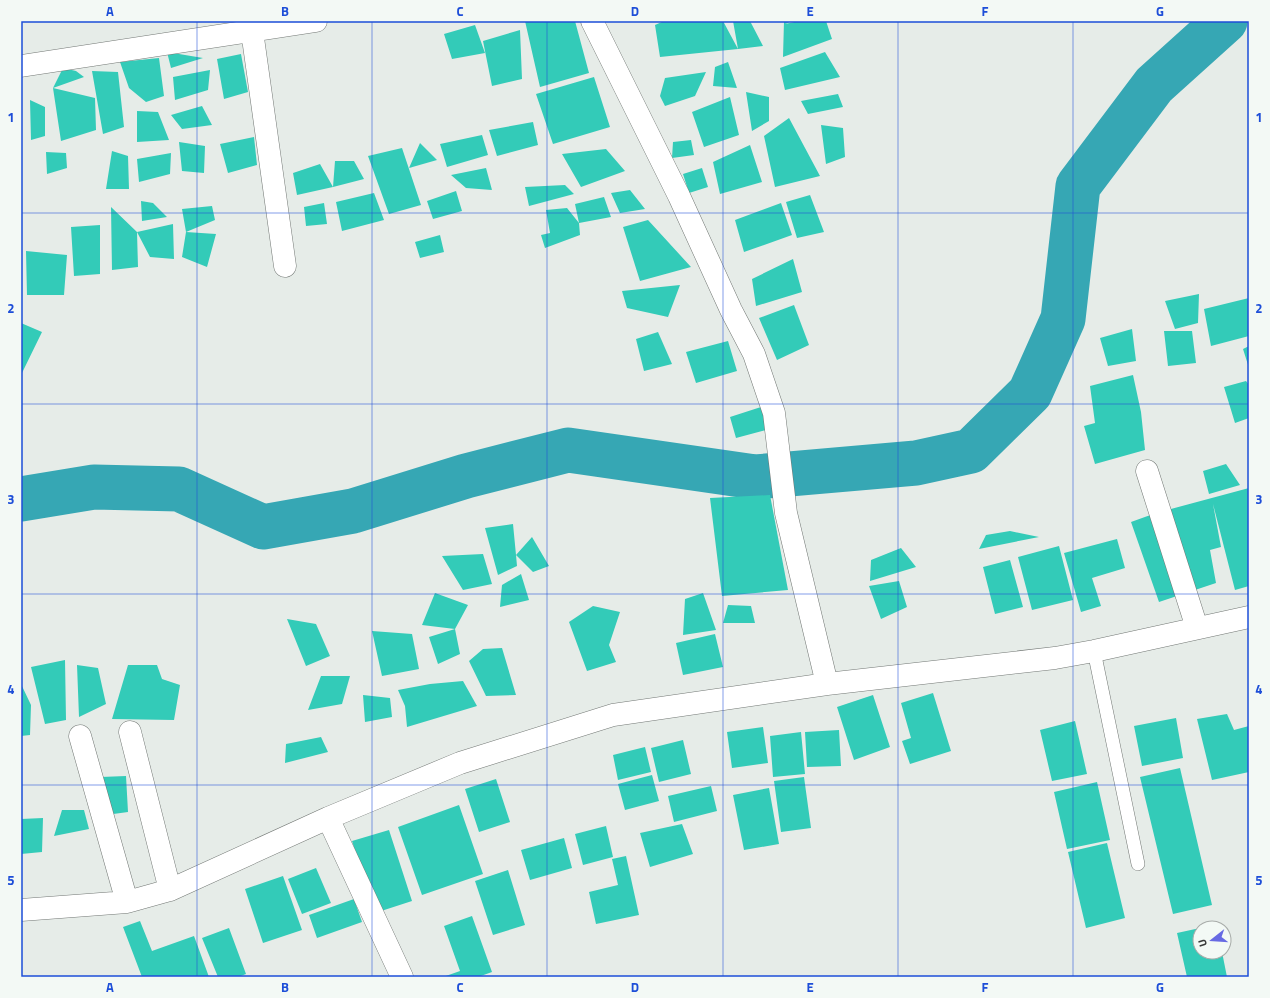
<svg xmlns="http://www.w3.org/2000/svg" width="1270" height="998" font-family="'Titillium Web',sans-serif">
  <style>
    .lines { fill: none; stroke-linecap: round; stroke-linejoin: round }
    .river { stroke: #36a7b4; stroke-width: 45 }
    .building { fill: #33cbb8 }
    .service-casing { stroke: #737875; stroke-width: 14 }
    .minor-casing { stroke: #737875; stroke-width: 23 }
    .service { stroke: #fff; stroke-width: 13 }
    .minor { stroke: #fff; stroke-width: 22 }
    .grid { fill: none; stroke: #1d4ed8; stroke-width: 1; stroke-opacity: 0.55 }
    .neatline { fill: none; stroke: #1d4ed8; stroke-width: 1.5 }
    .grid-label { font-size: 13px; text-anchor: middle; font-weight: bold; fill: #1d4ed8 }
  </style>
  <rect width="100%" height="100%" fill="#e6ece8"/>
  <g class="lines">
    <path class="river" d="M 21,499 L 94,487 L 179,489 L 263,527 L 353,511 L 466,476 L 568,450 L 755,477 L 916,463 L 971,451 L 1030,393 L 1063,319 L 1078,186 L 1154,85 L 1225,21"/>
  </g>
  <path class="building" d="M 525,21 L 575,21 L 589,73 L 540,87 Z
    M 664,21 L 723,21 L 738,49 L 733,21 L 750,21 L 763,46 L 738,49 L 660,57 L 655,25 Z
    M 784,21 L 792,21 L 785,24 L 799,21 L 826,21 L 832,39 L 783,57 Z
    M 475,25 L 485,53 L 452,59 L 444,34 Z
    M 520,30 L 522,79 L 492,86 L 483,41 Z
    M 167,52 L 203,58 L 171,68 Z
    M 825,52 L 840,77 L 785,90 L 780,68 Z
    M 241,54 L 248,92 L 224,99 L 217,59 Z
    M 159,58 L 164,96 L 146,102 L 129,88 L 120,62 Z
    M 728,62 L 737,88 L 713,86 L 715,67 Z
    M 63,68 L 76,71 L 84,77 L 53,88 Z
    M 210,70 L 208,90 L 175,100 L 173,77 Z
    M 92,71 L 118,72 L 124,127 L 103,134 Z
    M 706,72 L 695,96 L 665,106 L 660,96 L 665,78 Z
    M 594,77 L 610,127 L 553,144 L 536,94 Z
    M 53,88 L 95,98 L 96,130 L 61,141 Z
    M 746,92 L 769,97 L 769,121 L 752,131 Z
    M 838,94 L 843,107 L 808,114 L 801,101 Z
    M 730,97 L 739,135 L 704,147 L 692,112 Z
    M 30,100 L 45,107 L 45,136 L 31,140 Z
    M 202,106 L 212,125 L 182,129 L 171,115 Z
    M 137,111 L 158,112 L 169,140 L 137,142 Z
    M 789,118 L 820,176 L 775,187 L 764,136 Z
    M 533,122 L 538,145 L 497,156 L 489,130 Z
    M 821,125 L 843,128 L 845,157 L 826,164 Z
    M 482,135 L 488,155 L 447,167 L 440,144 Z
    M 254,137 L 257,165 L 228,173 L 220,144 Z
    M 691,140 L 694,155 L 672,158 L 673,142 Z
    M 179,142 L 205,146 L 204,173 L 182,171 Z
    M 420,143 L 437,160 L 409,168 Z
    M 750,145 L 762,182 L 720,194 L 713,162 Z
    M 402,148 L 421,205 L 389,214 L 368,156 Z
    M 606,149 L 625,171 L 581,187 L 562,154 Z
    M 112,151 L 128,156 L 129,189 L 106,189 Z
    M 46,152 L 66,153 L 67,168 L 47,174 Z
    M 171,153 L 170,174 L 139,182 L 137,159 Z
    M 335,161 L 354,161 L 364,179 L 333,187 Z
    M 320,164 L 333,187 L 297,195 L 293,173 Z
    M 486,168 L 492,190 L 466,188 L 451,175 Z
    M 702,168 L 708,187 L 689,193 L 683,174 Z
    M 565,185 L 574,194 L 529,206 L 525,187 Z
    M 630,190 L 645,209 L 620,213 L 611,193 Z
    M 456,191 L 462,211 L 433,219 L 427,201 Z
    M 374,193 L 384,220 L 342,231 L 336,202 Z
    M 810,195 L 824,232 L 797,238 L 786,202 Z
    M 604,197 L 611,217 L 579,223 L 580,235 L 545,248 L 541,235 L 550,233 L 546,210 L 567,208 L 579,223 L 575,204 Z
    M 141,201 L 153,203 L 167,217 L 142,221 Z
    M 324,203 L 327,224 L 306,226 L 304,207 Z
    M 781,203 L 792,235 L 744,252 L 735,220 Z
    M 212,206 L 215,220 L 186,232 L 216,234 L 207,267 L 182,257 L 186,232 L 182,209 Z
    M 111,207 L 137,232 L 138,267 L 112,270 Z
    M 648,220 L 691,267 L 640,281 L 623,227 Z
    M 173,224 L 174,259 L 150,257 L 137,232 Z
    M 100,225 L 100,274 L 74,276 L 71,227 Z
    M 440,235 L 444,252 L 420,258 L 415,242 Z
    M 26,251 L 67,255 L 64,295 L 27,295 Z
    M 793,259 L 802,292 L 756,306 L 752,279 Z
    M 680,285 L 668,317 L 627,308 L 622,291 Z
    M 1199,294 L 1198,323 L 1175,329 L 1165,301 Z
    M 1249,298 L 1249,336 L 1211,346 L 1204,309 Z
    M 794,305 L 809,345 L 777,360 L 759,318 Z
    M 21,323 L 42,332 L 21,375 Z
    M 1132,329 L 1136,361 L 1108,366 L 1100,338 Z
    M 1164,331 L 1192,331 L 1196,363 L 1168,366 Z
    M 658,332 L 672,364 L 644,371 L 636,339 Z
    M 728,341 L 737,371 L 696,383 L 686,352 Z
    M 1249,346 L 1249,368 L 1243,349 Z
    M 1133,375 L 1141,412 L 1145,450 L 1095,464 L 1084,426 L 1095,423 L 1090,386 Z
    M 1246,381 L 1249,385 L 1249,418 L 1235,423 L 1224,387 Z
    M 761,407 L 770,429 L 736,438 L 730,417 Z
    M 1226,464 L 1240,485 L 1209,494 L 1203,471 Z
    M 1249,488 L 1249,586 L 1235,590 L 1213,504 L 1221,547 L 1210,550 L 1216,583 L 1159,602 L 1131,522 L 1156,513 Z
    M 770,495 L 788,590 L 722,596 L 710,498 Z
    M 513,524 L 516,555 L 532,537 L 549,566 L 533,572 L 516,555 L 517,566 L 498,575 L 485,528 Z
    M 1010,531 L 1039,537 L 979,549 L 986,535 Z
    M 1117,539 L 1125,568 L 1092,578 L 1101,606 L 1081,612 L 1064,553 Z
    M 1059,546 L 1073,600 L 1032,610 L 1018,557 Z
    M 901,548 L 916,567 L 870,581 L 871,560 Z
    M 483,554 L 492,584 L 463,590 L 442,556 Z
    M 1010,560 L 1023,607 L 995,614 L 983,567 Z
    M 521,574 L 529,600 L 500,607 L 502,585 Z
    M 899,581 L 907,607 L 881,619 L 869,586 Z
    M 435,593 L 468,605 L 455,629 L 460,654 L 438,664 L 429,637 L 455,629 L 422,625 Z
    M 703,593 L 716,630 L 683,635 L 685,599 Z
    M 728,605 L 751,606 L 755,623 L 723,623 Z
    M 593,606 L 620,612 L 609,645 L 616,662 L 587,671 L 569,622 Z
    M 287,619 L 316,624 L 330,656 L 306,666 Z
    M 372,631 L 412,634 L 419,669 L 382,676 Z
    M 715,634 L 723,667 L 683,675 L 676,643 Z
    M 502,648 L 516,695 L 486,696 L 469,661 L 483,649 Z
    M 65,660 L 66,720 L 45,724 L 31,667 Z
    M 77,665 L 98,668 L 106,704 L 79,717 Z
    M 128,665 L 157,665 L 162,679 L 180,685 L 174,720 L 112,719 Z
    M 321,676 L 350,676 L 342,704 L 308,710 Z
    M 463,681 L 477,706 L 407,727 L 405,706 L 398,690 L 430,684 Z
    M 21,684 L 31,705 L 30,735 L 21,736 Z
    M 933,693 L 951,751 L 910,764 L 902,741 L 911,738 L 901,703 Z
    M 363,695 L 390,698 L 392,717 L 365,722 Z
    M 873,695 L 890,747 L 854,760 L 837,707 Z
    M 1227,714 L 1234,730 L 1249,726 L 1249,772 L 1212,780 L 1197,719 Z
    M 1176,718 L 1183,758 L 1142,766 L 1134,726 Z
    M 1075,721 L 1087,774 L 1052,781 L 1040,730 Z
    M 763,727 L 768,763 L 732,768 L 727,732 Z
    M 839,730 L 841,766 L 807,767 L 805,732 Z
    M 801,732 L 805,774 L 773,777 L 770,736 Z
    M 321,737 L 328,752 L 285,763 L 286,744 Z
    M 683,740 L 691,774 L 659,782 L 651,748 Z
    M 645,747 L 651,772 L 618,780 L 613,755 Z
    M 1180,768 L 1212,905 L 1173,914 L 1140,777 Z
    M 652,775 L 659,801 L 625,810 L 618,784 Z
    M 126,776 L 128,812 L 106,815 L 101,777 Z
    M 804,777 L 811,828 L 781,832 L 774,781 Z
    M 496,779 L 510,822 L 479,832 L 465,789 Z
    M 1097,782 L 1110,840 L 1067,849 L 1054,792 Z
    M 711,786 L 717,811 L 674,822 L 668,796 Z
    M 769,788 L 779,844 L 744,850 L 733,795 Z
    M 459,805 L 483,874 L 422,895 L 398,827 Z
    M 62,810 L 84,810 L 89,829 L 54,836 Z
    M 43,818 L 42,852 L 21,854 L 21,819 Z
    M 682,824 L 693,854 L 650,867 L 640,833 Z
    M 606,826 L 613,857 L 583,865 L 575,834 Z
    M 389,830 L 412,901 L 375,913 L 352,841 Z
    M 564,838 L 572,868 L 530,880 L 521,850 Z
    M 1107,843 L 1125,918 L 1086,928 L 1068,852 Z
    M 626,856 L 639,915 L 596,924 L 589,892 L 618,885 L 612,859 Z
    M 316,868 L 331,903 L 302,914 L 288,879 Z
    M 508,870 L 525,925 L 493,935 L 475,881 Z
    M 283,876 L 302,930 L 263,943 L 245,889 Z
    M 354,899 L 362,922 L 317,938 L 309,915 Z
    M 472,916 L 492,972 L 478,977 L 443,977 L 460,971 L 444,926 Z
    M 140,921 L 152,951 L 194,936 L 209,977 L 142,977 L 123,927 Z
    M 1216,925 L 1217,928 L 1206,928 L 1206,927 Z
    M 229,928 L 246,974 L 238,977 L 218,977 L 202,938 Z
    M 1200,928 L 1200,952 L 1222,952 L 1227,977 L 1187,977 L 1177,933 Z"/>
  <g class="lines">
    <g class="service-casing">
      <path id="service" d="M 1094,651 L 1138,864"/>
    </g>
    <g class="minor-casing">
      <path id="minor" d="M 592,21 L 679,196 L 731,310 L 754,354 L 774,413 L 786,513 L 827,684
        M 252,31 L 285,266
        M 21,66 L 316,21
        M 1147,471 L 1197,628
        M 130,732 L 170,890
        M 80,736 L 127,902
        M 328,818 L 402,977
        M 21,910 L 127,902 L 170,890 L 328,818 L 460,763 L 613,715 L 827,684 L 1055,658 L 1094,651 L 1249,617"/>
    </g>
    <use href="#service" class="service"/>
    <use href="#minor" class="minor"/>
  </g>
  <path class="grid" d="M 197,21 L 197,977M 372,21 L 372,977M 547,21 L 547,977M 723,21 L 723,977M 898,21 L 898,977M 1073,21 L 1073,977M 21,213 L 1249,213M 21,404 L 1249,404M 21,594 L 1249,594M 21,785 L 1249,785"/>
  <rect width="1270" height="998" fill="none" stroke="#f3f9f5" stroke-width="44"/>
  <g transform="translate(1212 940) rotate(253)"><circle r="19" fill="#f3f9f5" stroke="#a8aca9"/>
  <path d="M0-3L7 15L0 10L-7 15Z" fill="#676ae3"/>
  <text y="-6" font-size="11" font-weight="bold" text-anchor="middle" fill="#373938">U</text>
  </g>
  <rect x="22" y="22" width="1226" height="954" class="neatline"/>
  <g class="grid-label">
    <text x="110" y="16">A</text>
    <text x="285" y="16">B</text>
    <text x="460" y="16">C</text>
    <text x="635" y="16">D</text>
    <text x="810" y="16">E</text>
    <text x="985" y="16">F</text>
    <text x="1160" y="16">G</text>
    <text x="11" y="122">1</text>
    <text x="1259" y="122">1</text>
    <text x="11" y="313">2</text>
    <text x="1259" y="313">2</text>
    <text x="11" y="504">3</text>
    <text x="1259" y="504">3</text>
    <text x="11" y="694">4</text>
    <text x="1259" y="694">4</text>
    <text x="11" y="885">5</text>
    <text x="1259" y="885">5</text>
    <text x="110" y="992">A</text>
    <text x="285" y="992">B</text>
    <text x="460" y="992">C</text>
    <text x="635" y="992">D</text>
    <text x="810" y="992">E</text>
    <text x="985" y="992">F</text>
    <text x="1160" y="992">G</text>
  </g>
</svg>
